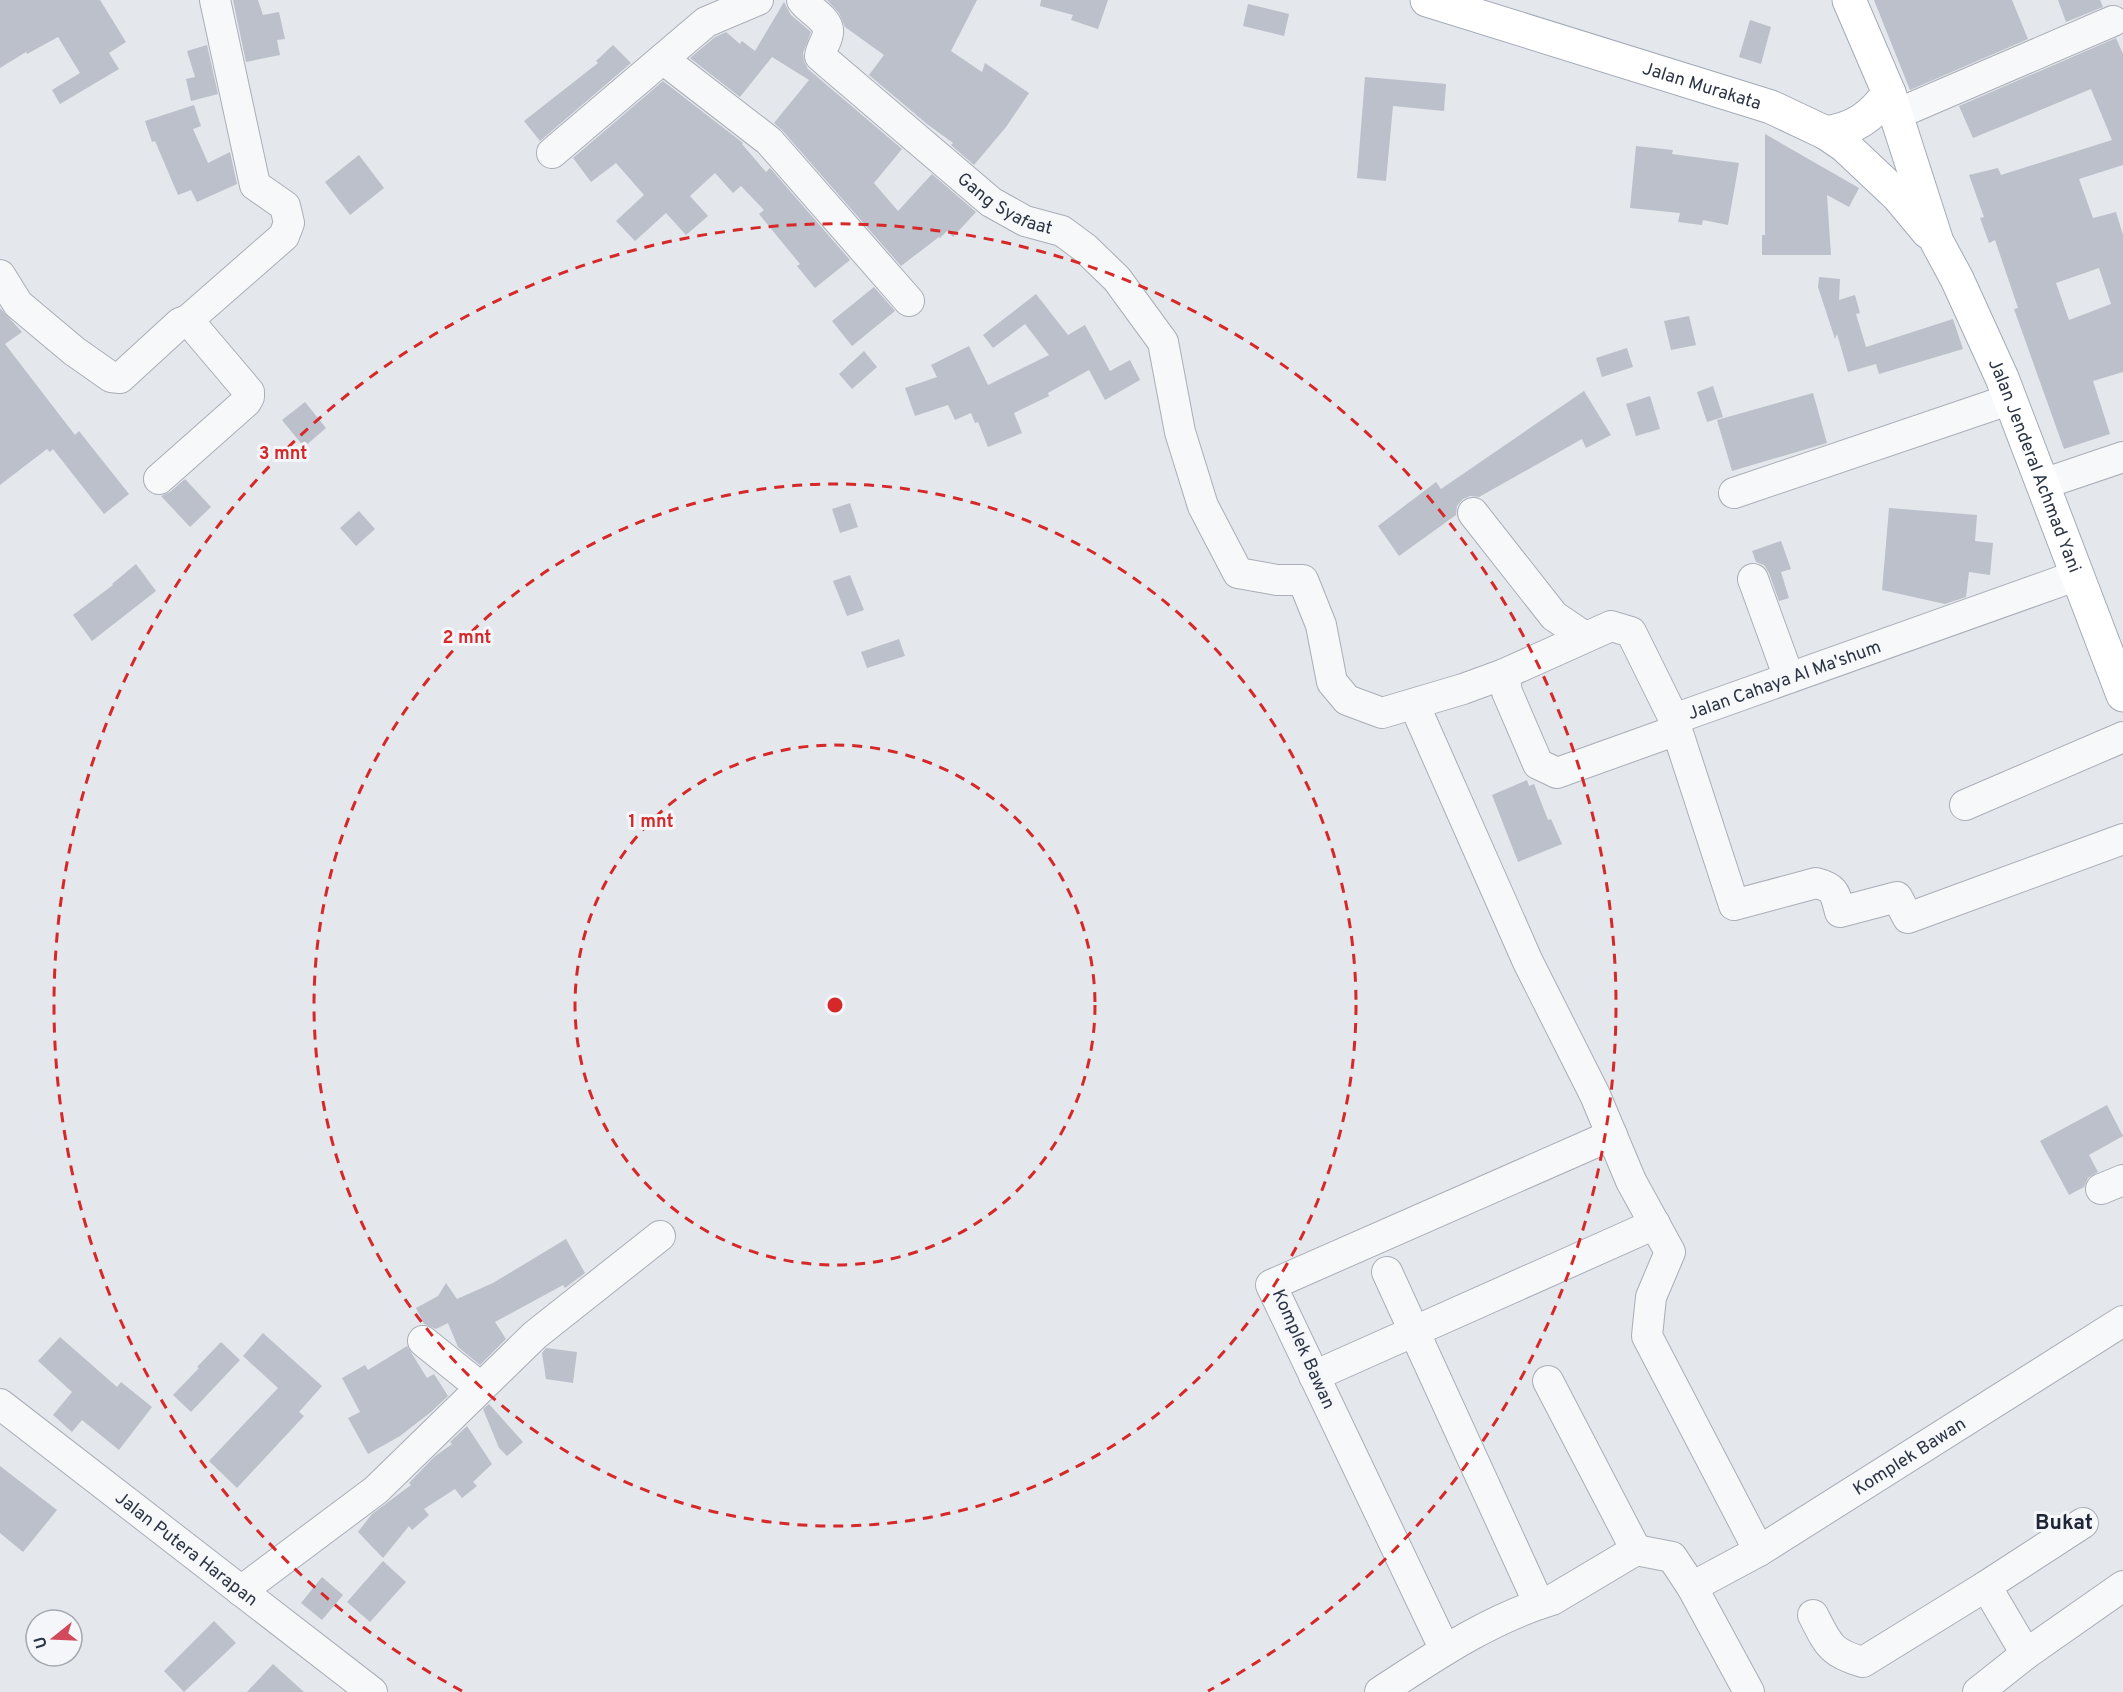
<svg xmlns="http://www.w3.org/2000/svg" width="2123" height="1692" font-family="Overpass,sans-serif">
  <style>
    .building { fill: #bbc0ca; fill-rule: evenodd }
    .lines { fill: none; stroke-linecap: round; stroke-linejoin: round }
    .minor-casing { stroke: #a9aeb7; stroke-width: 32 }
    .major-casing { stroke: #a3abb8; stroke-width: 35 }
    .minor { stroke: #f7f8fa; stroke-width: 30 }
    .major { stroke: #fff; stroke-width: 33 }
    .ring { fill: none; stroke: #d62828; stroke-width: 3; stroke-dasharray: 10 8 }
    .labels { text-anchor: middle; stroke-width: 6; stroke-linejoin: round; paint-order: stroke }
    .street-label { font-size: 18px; fill: #2b3445; stroke: #f4f6f9 }
    .quarter-label { font-size: 21px; font-weight: bold; fill: #1d2536; stroke: #f4f6f9 }
    .centre { fill: #d62828; stroke: #f4f6f9; stroke-width: 3 }
    .ring-label { font-size: 18px; text-anchor: middle; font-weight: bold; fill: #d62828; stroke: #f4f6f9; stroke-width: 6; stroke-linejoin: round; paint-order: stroke }
  </style>
  <rect width="100%" height="100%" fill="#e4e7ec"/>
  <path class="building" d="M 0,0 L 100,0 L 126,42 L 109,53 L 119,69 L 60,104 L 52,90 L 80,73 L 58,37 L 27,54 L 26,52 L 0,68 Z
    M 233,0 L 258,0 L 263,15 L 279,12 L 285,39 L 277,40 L 280,55 L 246,62 Z
    M 827,0 L 977,0 L 951,51 L 982,72 L 985,63 L 1029,93 L 1006,127 L 974,165 L 951,145 L 953,143 L 927,124 L 869,75 L 884,55 L 845,27 L 839,13 Z
    M 1041,0 L 1108,0 L 1098,29 L 1071,20 L 1073,15 L 1040,6 Z
    M 1874,0 L 2012,0 L 2028,39 L 1910,90 Z
    M 2058,0 L 2100,0 L 2103,7 L 2066,22 Z
    M 784,2 L 791,15 L 811,32 L 803,53 L 804,61 L 808,69 L 902,149 L 874,183 L 898,211 L 932,174 L 976,212 L 953,237 L 947,231 L 940,238 L 939,237 L 901,266 L 782,130 L 774,123 L 809,80 L 772,57 L 740,97 L 690,58 L 715,37 L 726,32 L 740,44 L 742,41 L 755,51 Z
    M 1248,4 L 1289,14 L 1284,36 L 1243,26 Z
    M 1750,20 L 1771,27 L 1761,64 L 1739,57 Z
    M 2116,38 L 2123,54 L 2123,165 L 2079,179 L 2093,218 L 2116,212 L 2123,235 L 2123,372 L 2093,381 L 2110,434 L 2064,449 L 2014,309 L 2018,308 L 1995,240 L 1989,243 L 1980,218 L 1984,217 L 1969,175 L 1998,168 L 2001,175 L 2112,140 L 2091,89 L 1973,138 L 1959,106 ZM 2099,268 L 2111,304 L 2069,320 L 2056,283 Z
    M 207,45 L 218,94 L 191,101 L 186,79 L 195,77 L 187,51 Z
    M 613,45 L 631,63 L 540,141 L 524,121 L 598,63 L 596,61 Z
    M 1365,77 L 1446,84 L 1444,111 L 1393,106 L 1386,181 L 1357,178 Z
    M 663,81 L 743,143 L 742,144 L 766,172 L 770,168 L 850,260 L 815,288 L 797,266 L 800,264 L 759,214 L 764,210 L 741,186 L 733,193 L 715,173 L 690,196 L 708,216 L 686,235 L 666,213 L 635,241 L 616,221 L 644,195 L 616,163 L 591,182 L 573,158 Z
    M 194,105 L 201,126 L 193,129 L 208,163 L 230,152 L 237,184 L 197,202 L 191,190 L 178,195 L 155,141 L 152,142 L 145,121 Z
    M 1765,134 L 1859,188 L 1849,207 L 1827,195 L 1831,255 L 1762,255 L 1762,235 L 1765,235 Z
    M 1636,146 L 1673,150 L 1672,154 L 1739,163 L 1728,225 L 1703,220 L 1702,225 L 1678,222 L 1680,213 L 1630,208 Z
    M 359,155 L 384,188 L 350,215 L 325,182 Z
    M 1819,277 L 1840,279 L 1839,300 L 1855,295 L 1860,313 L 1856,314 L 1866,347 L 1953,319 L 1963,349 L 1879,374 L 1876,364 L 1848,372 L 1837,334 L 1835,339 L 1818,287 Z
    M 874,287 L 895,311 L 852,346 L 832,321 Z
    M 1036,294 L 1068,335 L 1085,325 L 1110,371 L 1130,360 L 1140,380 L 1105,400 L 1089,370 L 1048,393 L 1049,396 L 1014,413 L 1022,433 L 988,447 L 978,422 L 975,423 L 971,413 L 955,420 L 948,405 L 915,416 L 905,388 L 937,377 L 931,365 L 969,346 L 988,385 L 1049,355 L 1025,324 L 993,348 L 983,335 Z
    M 0,308 L 22,332 L 5,344 L 75,435 L 79,431 L 129,494 L 104,514 L 53,449 L 50,452 L 47,449 L 0,485 Z
    M 1689,316 L 1696,345 L 1671,350 L 1664,321 Z
    M 1627,348 L 1633,367 L 1602,377 L 1596,358 Z
    M 864,351 L 877,367 L 852,389 L 839,374 Z
    M 1713,386 L 1723,417 L 1707,422 L 1697,392 Z
    M 1584,391 L 1611,435 L 1586,448 L 1582,439 L 1479,497 L 1470,496 L 1463,499 L 1457,506 L 1456,515 L 1399,556 L 1378,526 L 1436,482 L 1441,489 Z
    M 1813,393 L 1827,443 L 1732,471 L 1717,420 Z
    M 1650,396 L 1660,429 L 1636,436 L 1626,404 Z
    M 305,402 L 326,428 L 304,447 L 282,420 Z
    M 185,479 L 211,507 L 190,527 L 161,496 L 170,492 Z
    M 850,503 L 858,527 L 840,533 L 832,509 Z
    M 1889,508 L 1977,515 L 1975,541 L 1993,543 L 1990,575 L 1969,572 L 1966,597 L 1945,604 L 1882,590 Z
    M 359,511 L 375,529 L 356,546 L 340,528 Z
    M 1781,541 L 1791,569 L 1781,572 L 1789,598 L 1779,601 L 1769,573 L 1764,565 L 1756,562 L 1752,551 Z
    M 136,564 L 156,591 L 92,641 L 73,615 L 113,585 L 112,584 Z
    M 850,575 L 864,610 L 847,616 L 833,581 Z
    M 899,639 L 905,656 L 867,668 L 861,652 Z
    M 1527,780 L 1529,786 L 1534,784 L 1548,820 L 1551,819 L 1562,844 L 1518,862 L 1492,795 Z
    M 2107,1105 L 2123,1136 L 2089,1155 L 2098,1172 L 2088,1178 L 2084,1187 L 2069,1195 L 2040,1141 Z
    M 566,1239 L 585,1273 L 565,1288 L 563,1285 L 495,1322 L 506,1339 L 480,1365 L 458,1347 L 448,1323 L 436,1329 L 424,1324 L 416,1308 L 438,1296 L 446,1283 L 457,1299 L 493,1283 Z
    M 263,1333 L 322,1386 L 299,1412 L 304,1416 L 237,1488 L 209,1461 L 278,1388 L 243,1356 Z
    M 60,1337 L 117,1387 L 121,1382 L 152,1407 L 119,1450 L 82,1420 L 72,1432 L 53,1415 L 72,1392 L 38,1361 Z
    M 221,1342 L 240,1360 L 191,1412 L 173,1395 L 199,1368 L 197,1367 Z
    M 407,1346 L 427,1378 L 434,1374 L 448,1396 L 431,1412 L 400,1436 L 368,1454 L 348,1418 L 360,1412 L 342,1378 L 365,1365 L 368,1370 Z
    M 546,1348 L 577,1352 L 573,1383 L 546,1379 L 542,1353 Z
    M 489,1404 L 523,1442 L 507,1456 L 499,1448 L 483,1409 Z
    M 467,1426 L 492,1464 L 473,1482 L 477,1486 L 462,1498 L 455,1489 L 424,1509 L 429,1515 L 412,1530 L 409,1526 L 383,1558 L 358,1532 L 372,1514 L 411,1485 L 409,1483 L 434,1457 L 452,1444 L 450,1442 Z
    M 0,1466 L 57,1510 L 23,1552 L 0,1533 Z
    M 383,1561 L 406,1582 L 370,1622 L 347,1602 Z
    M 322,1577 L 343,1595 L 322,1620 L 301,1603 Z
    M 214,1621 L 236,1643 L 184,1692 L 164,1671 Z
    M 273,1664 L 304,1692 L 247,1692 Z"/>
  <g class="lines">
    <g class="minor-casing">
      <g id="minor">
        <path id="s1" d="M 802,0 C 808,10 830,19 828,33 C 827,42 821,47 820,56 L 828,63 L 991,202 L 1025,221 L 1062,231 L 1085,248 L 1117,279 L 1163,342 L 1180,432 L 1203,506 L 1238,573 L 1277,580 L 1303,580 L 1321,625 L 1332,682 L 1347,700 L 1382,713 L 1463,689 L 1504,674"/>
        <path d="M 663,59 L 769,141 L 909,301"/>
        <path d="M 1897,114 L 2113,21"/>
        <path d="M 552,153 L 706,22 L 758,0"/>
        <path d="M 0,275 L 18,304 L 74,351 L 111,377 L 120,378 L 180,323 L 188,320 L 249,392 L 249,397 L 246,402 L 159,479"/>
        <path d="M 188,320 L 284,236 L 289,223 L 285,206 L 255,185 L 215,0"/>
        <path d="M 2043,484 L 2123,457"/>
        <path d="M 1734,493 L 2011,399"/>
        <path d="M 1473,513 L 1554,616 L 1585,637"/>
        <path d="M 1753,579 L 1789,678"/>
        <path d="M 1414,704 L 1528,962 L 1595,1095 L 1631,1181 L 1670,1252 L 1651,1297 L 1647,1336 L 1759,1551"/>
        <path id="s2" d="M 1674,719 L 2078,575"/>
        <path d="M 1677,730 L 1557,773 L 1538,764 L 1507,692 L 1504,674 L 1611,626 L 1631,632 L 1674,719 L 1677,730 L 1734,905 L 1816,883 C 1836,888 1835,894 1840,912 L 1897,897 L 1908,918 L 2123,839"/>
        <path d="M 1965,805 L 2123,737"/>
        <path d="M 2101,1189 L 2123,1180"/>
        <path d="M 1387,1272 L 1539,1604"/>
        <path d="M 423,1341 L 480,1387"/>
        <path d="M 1314,1376 L 1655,1224"/>
        <path d="M 1548,1381 L 1636,1550"/>
        <path id="s3" d="M 0,1404 L 372,1692"/>
        <path d="M 1692,1587 L 1749,1692"/>
        <path d="M 241,1591 L 376,1490 L 535,1335 L 660,1236"/>
        <path d="M 1813,1615 C 1828,1644 1830,1653 1863,1662 L 1986,1586"/>
        <path d="M 1445,1650 L 1271,1285 L 1612,1135"/>
        <path d="M 2026,1654 L 1986,1586 L 2083,1523"/>
        <path id="s4" d="M 1380,1692 C 1435,1656 1489,1619 1552,1600 L 1636,1550 L 1672,1557 L 1692,1587 L 1759,1551 L 2123,1321"/>
        <path d="M 1978,1692 L 2026,1654 L 2123,1586"/>
      </g>
    </g>
    <g class="major-casing">
      <g id="major">
        <path id="s5" d="M 1427,0 L 1771,107 L 1826,133 L 1845,146 L 1898,196 L 1928,232"/>
        <path id="s6" d="M 1849,0 L 1889,93 L 1937,242 L 1957,279 L 2002,378 L 2123,695"/>
        <path d="M 1826,133 C 1856,128 1871,117 1889,93"/>
      </g>
    </g>
    <use href="#minor" class="minor"/>
    <use href="#major" class="major"/>
  </g>
  <g class="ring">
    <circle cx="835" cy="1005" r="260"/>
    <circle cx="835" cy="1005" r="521"/>
    <path d="M462 1691A781 781 0 1 1 1208 1691"/>
  </g>
  <g class="labels">
    <g class="street-label">
      <text dy="6" stroke="none"><textPath href="#s5" startOffset="288">Jalan Murakata</textPath></text>
      <text dy="6" stroke="none"><textPath href="#s1" startOffset="306">Gang Syafaat</textPath></text>
      <text dy="6" stroke="none"><textPath href="#s6" startOffset="502">Jalan Jenderal Achmad Yani</textPath></text>
      <text dy="6" stroke="none"><textPath href="#s2" startOffset="117">Jalan Cahaya Al Ma'shum</textPath></text>
      <text transform="translate(1304 1349) rotate(66)" y="6">Komplek Bawan</text>
      <text dy="6" stroke="none"><textPath href="#s4" startOffset="620">Komplek Bawan</textPath></text>
      <text dy="6" stroke="none"><textPath href="#s3" startOffset="236">Jalan Putera Harapan</textPath></text>
    </g>
    <g class="quarter-label">
      <text x="2064" y="1529">Bukat</text>
    </g>
  </g>
  <circle cx="835" cy="1005" r="9" class="centre"/>
  <g class="ring-label">
    <text x="283" y="459">3 mnt</text>
    <text x="467" y="643">2 mnt</text>
    <text x="651" y="827">1 mnt</text>
  </g>
  <g transform="translate(54 1638) rotate(252)"><circle r="28" fill="#f4f6f9" stroke="#a4a8b1" stroke-width="1.5"/>
  <path d="M0-4.5L10 22L0 15L-10 22Z" fill="#d1495b"/>
  <text y="-9" font-size="16" font-weight="bold" text-anchor="middle" fill="#2b3445">U</text>
  </g>
</svg>
